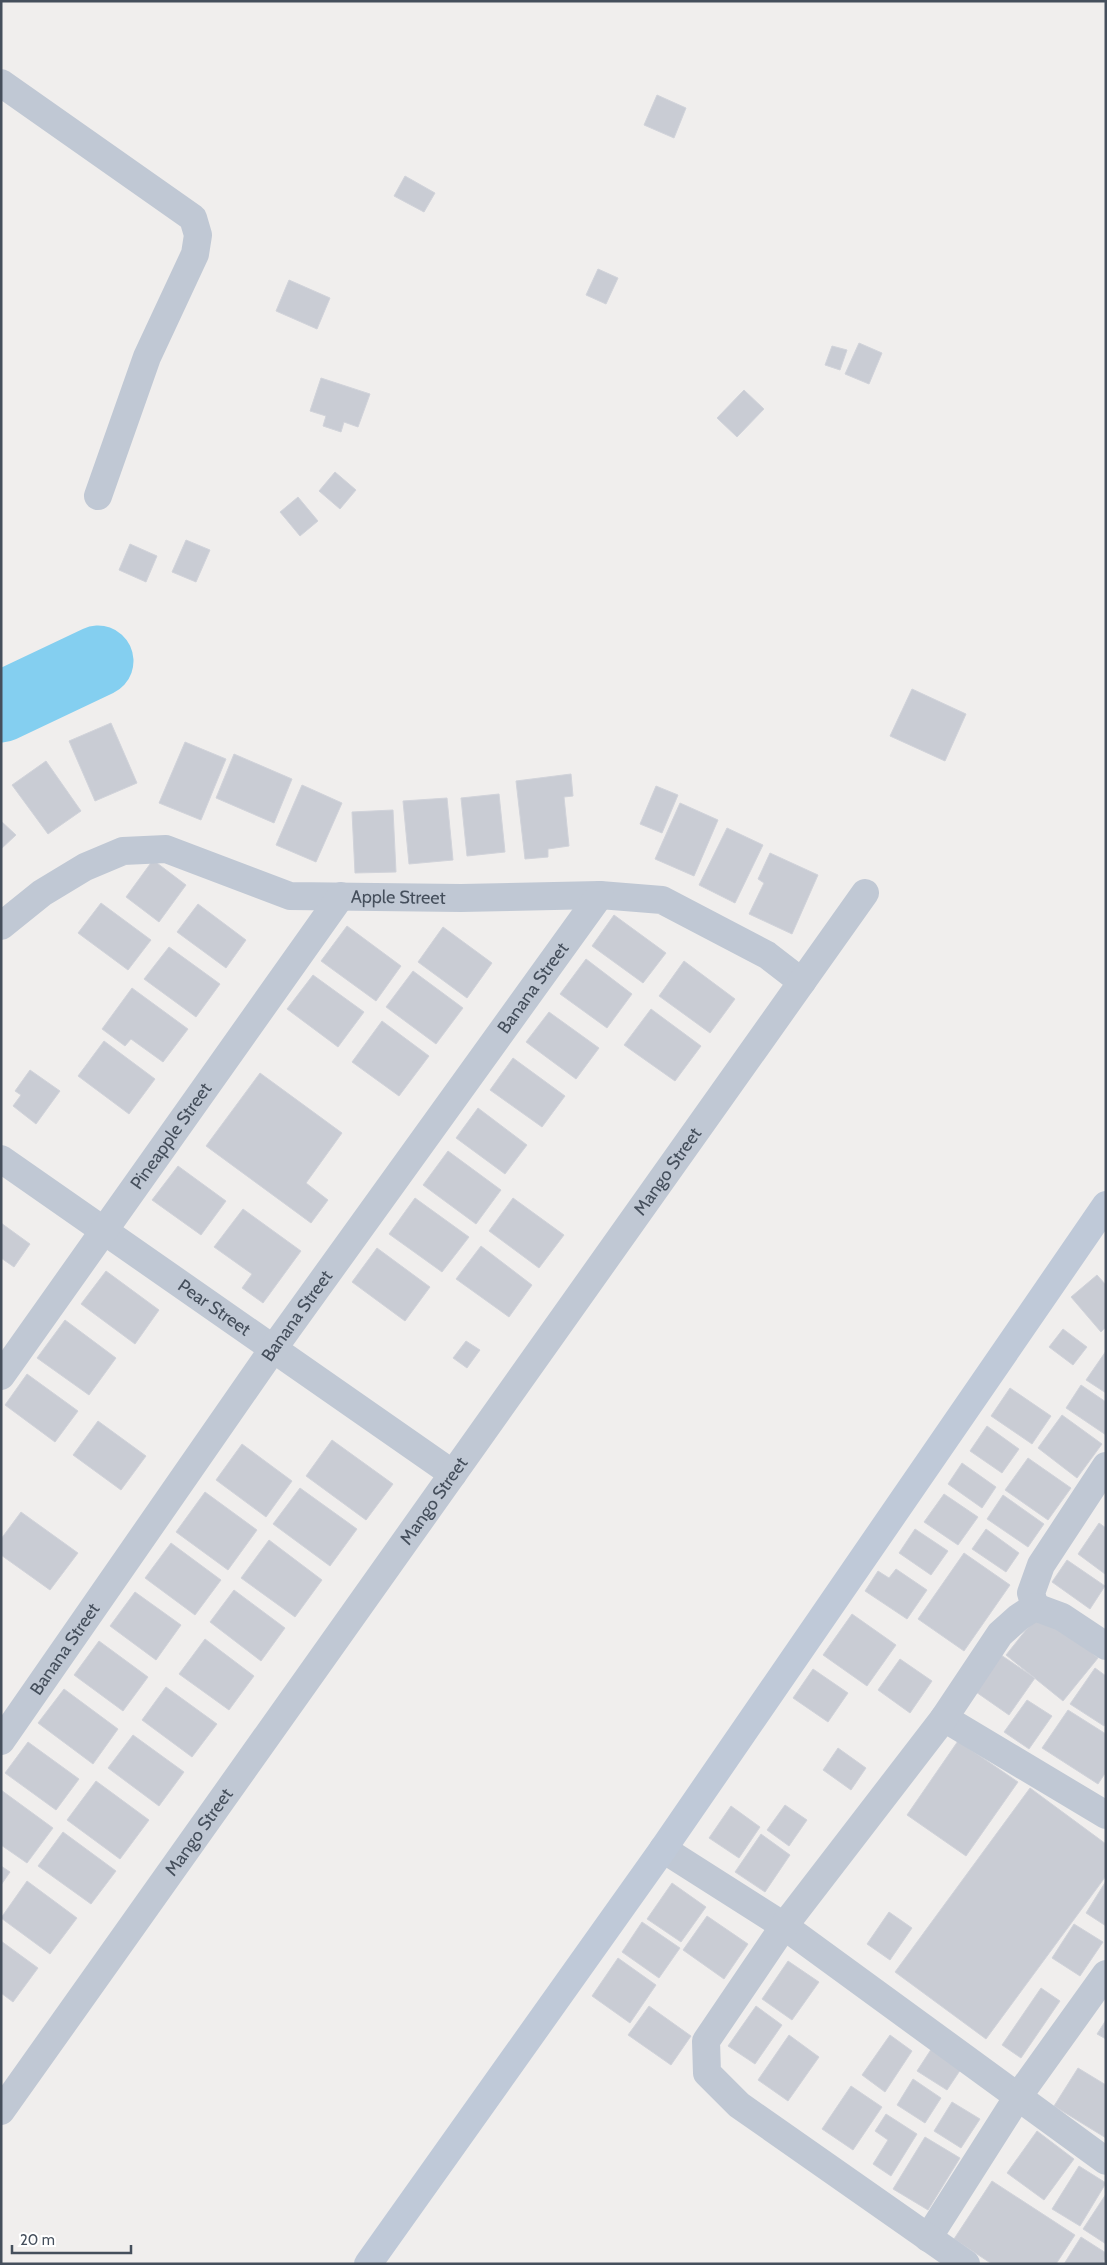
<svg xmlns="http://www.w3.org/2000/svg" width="1107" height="2265" font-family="Cabin,sans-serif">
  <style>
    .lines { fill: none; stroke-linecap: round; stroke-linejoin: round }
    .river { stroke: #84cff0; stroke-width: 71 }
    .building { fill: #c9ccd4; stroke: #d1d3da }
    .street { stroke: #c0c8d4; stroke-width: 28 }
    .secondary { stroke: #bfc9d8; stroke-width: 28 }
    .labels { text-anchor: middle; stroke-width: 4.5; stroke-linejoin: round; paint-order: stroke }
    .street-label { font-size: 18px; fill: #454f5c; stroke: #fff }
  </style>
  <rect width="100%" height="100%" fill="#f0eeed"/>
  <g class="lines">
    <path class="river" d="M 1,707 L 98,661"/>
  </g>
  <path class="building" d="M 657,95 L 686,108 L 674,138 L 644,125 Z
    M 405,176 L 435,193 L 424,212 L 394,196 Z
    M 598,269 L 618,278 L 606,304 L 586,295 Z
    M 289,280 L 330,298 L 317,329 L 276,311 Z
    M 859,343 L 882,353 L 869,384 L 845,374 Z
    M 832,346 L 847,350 L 840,370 L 825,365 Z
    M 321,378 L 370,394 L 358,427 L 344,422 L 341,432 L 323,426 L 326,416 L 310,411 Z
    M 744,390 L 764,409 L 737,437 L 717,418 Z
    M 335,472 L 356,490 L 340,509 L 319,491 Z
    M 298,497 L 318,521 L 300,536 L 280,512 Z
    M 186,540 L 210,550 L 196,582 L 172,572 Z
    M 130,544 L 157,556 L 146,582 L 119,570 Z
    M 912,689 L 966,714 L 945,761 L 890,736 Z
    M 111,723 L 137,783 L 95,801 L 69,741 Z
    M 185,742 L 226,759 L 201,820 L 159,803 Z
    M 234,754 L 292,779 L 274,823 L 216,798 Z
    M 46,761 L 81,811 L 48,834 L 12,785 Z
    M 571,774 L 573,796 L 564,797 L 569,846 L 548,849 L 548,857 L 525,859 L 516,781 Z
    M 302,785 L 342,803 L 316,862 L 276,845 Z
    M 656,786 L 678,795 L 662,833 L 640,824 Z
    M 499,794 L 505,852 L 467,856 L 461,798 Z
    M 447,798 L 453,860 L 409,864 L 403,801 Z
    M 680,803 L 718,820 L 694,876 L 655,859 Z
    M 393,810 L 396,872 L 355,873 L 352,812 Z
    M 1,821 L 16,835 L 1,849 Z
    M 727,828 L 763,845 L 735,903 L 699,885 Z
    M 770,853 L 818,875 L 792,934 L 749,914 L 764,883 L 758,879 Z
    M 153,860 L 186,885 L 159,922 L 126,897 Z
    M 101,903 L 151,940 L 128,970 L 78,933 Z
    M 198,904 L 246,940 L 226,968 L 177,932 Z
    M 614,915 L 666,953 L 643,983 L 592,946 Z
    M 347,926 L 401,966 L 376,1001 L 321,961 Z
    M 443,927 L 492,963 L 467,998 L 418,962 Z
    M 169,947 L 220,984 L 196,1017 L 144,979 Z
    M 586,959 L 632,994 L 607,1028 L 560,994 Z
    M 684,961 L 735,999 L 710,1033 L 659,996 Z
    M 413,971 L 463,1008 L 436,1044 L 386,1007 Z
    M 313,975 L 364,1012 L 338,1047 L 287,1009 Z
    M 132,988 L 188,1029 L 163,1062 L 131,1039 L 125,1046 L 102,1029 Z
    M 651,1009 L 701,1046 L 675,1081 L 624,1045 Z
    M 549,1012 L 599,1048 L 576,1079 L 526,1042 Z
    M 382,1021 L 429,1056 L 399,1096 L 352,1062 Z
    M 104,1041 L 155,1079 L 129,1114 L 78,1076 Z
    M 513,1058 L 565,1096 L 542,1127 L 490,1090 Z
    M 30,1070 L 60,1091 L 36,1124 L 13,1106 L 21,1095 L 15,1091 Z
    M 260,1073 L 342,1133 L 306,1183 L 328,1200 L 311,1223 L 206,1146 Z
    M 478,1108 L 527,1145 L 505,1174 L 456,1138 Z
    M 448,1151 L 501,1190 L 476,1224 L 423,1185 Z
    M 178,1166 L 226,1201 L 201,1235 L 152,1200 Z
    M 415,1198 L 469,1237 L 442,1272 L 389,1234 Z
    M 513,1198 L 564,1235 L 539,1268 L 489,1231 Z
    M 243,1209 L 301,1251 L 263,1303 L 242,1288 L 252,1274 L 214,1247 Z
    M 1,1223 L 30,1244 L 14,1267 L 1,1258 Z
    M 481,1246 L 532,1285 L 509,1317 L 456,1279 Z
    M 377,1248 L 430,1287 L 405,1321 L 352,1282 Z
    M 106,1271 L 159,1310 L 135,1344 L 81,1304 Z
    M 1097,1275 L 1106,1285 L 1106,1327 L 1101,1332 L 1071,1297 Z
    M 65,1320 L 116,1358 L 89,1395 L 37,1358 Z
    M 1063,1329 L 1087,1347 L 1073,1365 L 1049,1347 Z
    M 466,1341 L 480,1350 L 467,1368 L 453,1358 Z
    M 1106,1351 L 1106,1393 L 1086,1380 Z
    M 27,1374 L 78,1411 L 55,1442 L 5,1405 Z
    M 1081,1385 L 1106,1402 L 1106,1435 L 1066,1408 Z
    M 1010,1388 L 1051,1416 L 1032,1444 L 991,1416 Z
    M 1062,1415 L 1102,1444 L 1077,1478 L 1038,1448 Z
    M 98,1421 L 146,1456 L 121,1490 L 73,1455 Z
    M 987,1426 L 1019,1449 L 1002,1473 L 970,1451 Z
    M 332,1440 L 393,1484 L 366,1520 L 306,1476 Z
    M 242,1444 L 292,1481 L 266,1517 L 216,1480 Z
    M 1028,1458 L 1071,1488 L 1048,1520 L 1005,1490 Z
    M 962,1463 L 996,1487 L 982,1508 L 948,1484 Z
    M 300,1488 L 357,1529 L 330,1566 L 273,1524 Z
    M 205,1492 L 257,1530 L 228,1570 L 176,1532 Z
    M 944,1494 L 978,1517 L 958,1545 L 924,1522 Z
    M 1003,1495 L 1044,1524 L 1028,1547 L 987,1519 Z
    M 21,1512 L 78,1553 L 50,1590 L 1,1555 L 1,1539 Z
    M 1099,1523 L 1106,1528 L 1105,1574 L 1078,1554 Z
    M 915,1529 L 948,1551 L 931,1575 L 899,1553 Z
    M 986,1529 L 1019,1553 L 1006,1572 L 972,1549 Z
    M 269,1540 L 322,1580 L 295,1617 L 241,1578 Z
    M 171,1543 L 221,1580 L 195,1615 L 145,1578 Z
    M 964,1553 L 1010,1585 L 964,1651 L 918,1619 Z
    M 1067,1560 L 1105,1586 L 1090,1609 L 1052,1582 Z
    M 896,1569 L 927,1590 L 907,1619 L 865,1591 L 878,1571 L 889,1578 Z
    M 234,1590 L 285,1628 L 261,1661 L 210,1622 Z
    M 135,1592 L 181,1625 L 156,1660 L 110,1626 Z
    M 1041,1611 L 1098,1658 L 1063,1701 L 1006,1655 Z
    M 852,1614 L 896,1645 L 867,1686 L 823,1655 Z
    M 205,1639 L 254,1676 L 229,1710 L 179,1674 Z
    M 99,1641 L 148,1677 L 123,1711 L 74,1675 Z
    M 1001,1655 L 1035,1678 L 1009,1715 L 976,1692 Z
    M 900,1659 L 932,1681 L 910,1713 L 878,1690 Z
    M 1095,1668 L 1106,1676 L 1106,1722 L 1104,1726 L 1070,1704 Z
    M 813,1669 L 848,1693 L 828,1722 L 793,1698 Z
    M 166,1687 L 217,1724 L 192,1757 L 142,1720 Z
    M 64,1689 L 118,1729 L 93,1764 L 38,1723 Z
    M 1027,1700 L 1052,1716 L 1029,1749 L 1004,1732 Z
    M 1068,1710 L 1106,1734 L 1106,1772 L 1098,1784 L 1042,1748 Z
    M 133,1735 L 184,1772 L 159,1806 L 108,1768 Z
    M 958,1741 L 1018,1782 L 966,1856 L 907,1815 Z
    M 28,1742 L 79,1779 L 56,1810 L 5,1773 Z
    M 838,1748 L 866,1768 L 851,1790 L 823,1770 Z
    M 96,1781 L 149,1820 L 120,1859 L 67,1820 Z
    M 1030,1788 L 1106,1844 L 1106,1876 L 986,2039 L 895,1972 Z
    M 1,1790 L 53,1828 L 27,1863 L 1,1845 Z
    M 785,1805 L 807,1820 L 789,1846 L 767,1830 Z
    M 731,1806 L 760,1827 L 739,1858 L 709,1838 Z
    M 63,1832 L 116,1871 L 91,1904 L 38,1866 Z
    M 761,1834 L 790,1855 L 765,1892 L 735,1872 Z
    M 1,1866 L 10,1872 L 1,1885 Z
    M 27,1881 L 77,1918 L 50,1954 L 1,1918 Z
    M 1106,1881 L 1106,1926 L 1086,1913 Z
    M 672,1883 L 706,1907 L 681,1942 L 647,1919 Z
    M 889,1912 L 912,1928 L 890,1960 L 867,1944 Z
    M 707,1916 L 748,1944 L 724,1979 L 683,1950 Z
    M 642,1922 L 680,1948 L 659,1978 L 622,1952 Z
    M 1074,1924 L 1103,1942 L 1080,1976 L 1052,1958 Z
    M 1,1941 L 38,1968 L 13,2002 L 1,1993 Z
    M 618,1958 L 656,1985 L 630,2023 L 592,1996 Z
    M 788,1961 L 819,1982 L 792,2020 L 762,1999 Z
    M 1041,1988 L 1060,2001 L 1021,2058 L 1002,2045 Z
    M 649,2006 L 691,2036 L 671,2065 L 628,2035 Z
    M 756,2006 L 782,2025 L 755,2064 L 728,2046 Z
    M 1106,2020 L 1106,2039 L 1097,2034 Z
    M 789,2035 L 819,2057 L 788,2101 L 758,2080 Z
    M 890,2035 L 912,2051 L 885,2092 L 862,2075 Z
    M 932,2048 L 963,2066 L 947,2090 L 917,2071 Z
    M 1078,2068 L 1106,2085 L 1106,2138 L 1054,2106 Z
    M 913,2079 L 941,2098 L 925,2123 L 897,2105 Z
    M 851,2086 L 882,2107 L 853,2150 L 822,2129 Z
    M 952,2102 L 980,2119 L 961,2148 L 934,2131 Z
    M 886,2114 L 917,2134 L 891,2176 L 873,2164 L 888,2140 L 875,2131 Z
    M 1037,2131 L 1074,2159 L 1044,2200 L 1007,2173 Z
    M 925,2137 L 960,2158 L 928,2210 L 893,2189 Z
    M 1079,2166 L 1106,2183 L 1080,2226 L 1052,2209 Z
    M 992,2181 L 1075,2235 L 1056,2264 L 992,2264 L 954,2239 Z
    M 1106,2194 L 1106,2244 L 1083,2229 Z
    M 1081,2237 L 1106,2253 L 1103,2264 L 1064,2264 Z"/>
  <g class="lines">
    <g class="street">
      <path d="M 1,83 L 193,218 L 198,235 L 195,254 L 147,357 L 98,496"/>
      <path id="s1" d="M 1,926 L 42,893 L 85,867 L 123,851 L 166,849 L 290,896 L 461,898 L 600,895 L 662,900 L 767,955 L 802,982"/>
      <path id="s2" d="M 1,1159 L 453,1474"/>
      <path id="s3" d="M 1,1376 L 341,896"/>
      <path d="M 1035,1607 L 1031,1593 L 1041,1565 L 1106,1466"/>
      <path d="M 944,1718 L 1106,1815"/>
      <path id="s4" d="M 1,1741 L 273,1349 L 600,895"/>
      <path d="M 663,1849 L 784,1926 L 1106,2161"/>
      <path id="s5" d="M 1,2111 L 865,893"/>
      <path d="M 928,2238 L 1017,2098 L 1106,1974"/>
      <path d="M 966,2264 L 739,2105 L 707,2073 L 706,2041 L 784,1926 L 944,1718 L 1000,1634 L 1019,1617 L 1035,1607 L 1062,1617 L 1106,1646"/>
    </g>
    <path class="secondary" d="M 368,2264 L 663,1849 L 1106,1205"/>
  </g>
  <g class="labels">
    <g class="street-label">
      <text dy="6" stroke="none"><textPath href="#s1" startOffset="428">Apple Street</textPath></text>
      <text dy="6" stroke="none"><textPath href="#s4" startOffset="922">Banana Street</textPath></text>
      <text dy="6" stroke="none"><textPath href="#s3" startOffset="294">Pineapple Street</textPath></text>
      <text dy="6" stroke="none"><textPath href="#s5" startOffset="1152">Mango Street</textPath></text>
      <text dy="6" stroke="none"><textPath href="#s2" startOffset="260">Pear Street</textPath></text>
      <text dy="6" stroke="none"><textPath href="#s4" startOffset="518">Banana Street</textPath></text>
      <text dy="6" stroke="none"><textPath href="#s5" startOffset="748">Mango Street</textPath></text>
      <text dy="6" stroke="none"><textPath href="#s4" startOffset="112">Banana Street</textPath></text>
      <text dy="6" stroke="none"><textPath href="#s5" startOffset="342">Mango Street</textPath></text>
    </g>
  </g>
  <rect width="1107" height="2265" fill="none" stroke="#454f5c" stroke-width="5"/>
  <path d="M12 2245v8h119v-8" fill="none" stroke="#454f5c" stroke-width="2.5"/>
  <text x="20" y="2245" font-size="15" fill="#454f5c" stroke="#ffffff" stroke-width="4" paint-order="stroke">20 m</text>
</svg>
